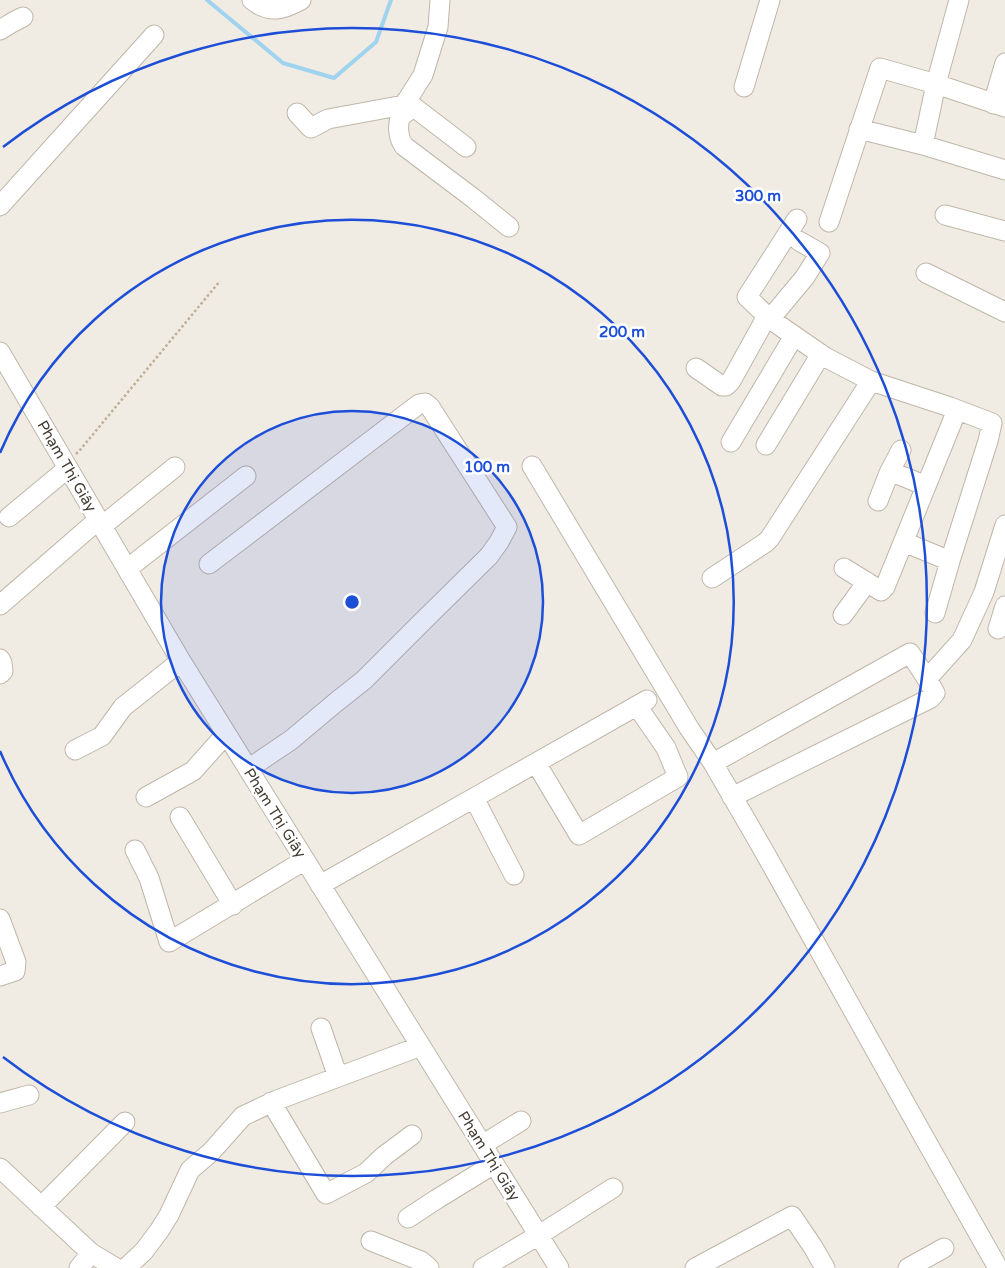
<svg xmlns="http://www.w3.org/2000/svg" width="1005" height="1268" font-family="'Varela Round',sans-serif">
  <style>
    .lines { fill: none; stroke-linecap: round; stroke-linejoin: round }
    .stream { stroke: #9fd3ee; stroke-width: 4 }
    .minor-casing { stroke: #bfb6a9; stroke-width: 21 }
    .path { stroke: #beae97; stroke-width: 2.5; stroke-dasharray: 2.5 2.5; stroke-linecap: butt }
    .minor { stroke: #fff; stroke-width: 19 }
    .ring { fill: none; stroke: #1d4ed8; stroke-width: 2.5 }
    .labels { text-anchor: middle; stroke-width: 5; stroke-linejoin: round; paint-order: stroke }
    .street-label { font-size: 15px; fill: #433c33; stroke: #fff }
    .centre { fill: #1d4ed8; stroke: #fff; stroke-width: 2.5 }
    .ring-label { font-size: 15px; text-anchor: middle; font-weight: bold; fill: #1d4ed8; stroke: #fff; stroke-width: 5; stroke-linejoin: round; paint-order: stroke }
  </style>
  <rect width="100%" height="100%" fill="#f1ece3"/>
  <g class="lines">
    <path class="stream" d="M 207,0 L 283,63 L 334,78 L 376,42 L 391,0"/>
    <g class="minor-casing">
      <path id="minor" d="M 252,0 C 269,14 283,10 301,0
        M 0,30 L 13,22 L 23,17
        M 744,87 L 770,0
        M 406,101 L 466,147
        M 993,104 L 1005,63
        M 404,105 L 407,107 L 408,111 L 401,116 C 397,125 398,138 404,146 L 473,198 L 509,227
        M 297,113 L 311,128 L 328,119 L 404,105 L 423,75 L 438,27 L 440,0
        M 859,129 L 923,145 L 1005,170
        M 923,145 L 936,84 L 959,0
        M 0,206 L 154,35
        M 945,215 L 1005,231
        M 797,219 L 747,297 L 770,319 L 825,357 L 871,381 L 950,407 L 992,423 L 988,441 L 950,561 L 935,613
        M 829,222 L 880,68 L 936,84 L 1005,107
        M 926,273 L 1005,312
        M 770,319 L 805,277 L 820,253 L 799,241
        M 0,352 L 181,661 L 559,1268
        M 696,368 L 722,386 L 726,386 L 731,381 L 767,316
        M 731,442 L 794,336
        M 766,445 L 821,354
        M 532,466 L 689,728 L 713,763 L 765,853 L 929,1146 L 998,1268
        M 890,471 L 926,486
        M 878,501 L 889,473 L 901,450
        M 9,517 L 68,468
        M 102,526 L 175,467
        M 904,542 L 950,561
        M 209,564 L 419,404 L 425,403 L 430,407 L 507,527 L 499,542 L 489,556 L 421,623 L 364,680 L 335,703 L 291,740 L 248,769
        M 844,568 L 881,591 L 885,587 L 957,410
        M 127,569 L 246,476
        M 712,578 L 765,543 L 770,538 L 871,381
        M 0,605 L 98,520
        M 843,615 L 867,582
        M 998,629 L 1005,606
        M 0,659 L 2,663 L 3,671 L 0,674
        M 75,750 L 102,736 L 123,707 L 181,661
        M 536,763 L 579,835 L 678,777 L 666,748 L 637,706
        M 713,763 L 910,653 L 927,679
        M 146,797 L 193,771 L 226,734
        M 732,797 L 931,698 L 935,693 L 927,679 L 962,640 L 984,592 L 1005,525
        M 474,798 L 514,875
        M 180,817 L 233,905
        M 135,850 L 149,878 L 169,942 L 305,860
        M 320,885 L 647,700
        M 0,919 L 16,962 L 15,971 L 0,976
        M 321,1028 L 338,1077
        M 271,1102 L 326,1194 L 366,1173 L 384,1156 L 412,1135
        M 0,1103 L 29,1095
        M 482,1145 L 521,1121
        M 0,1168 L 91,1253 L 116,1268
        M 41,1207 L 125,1122
        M 408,1218 L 437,1199 L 494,1164
        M 371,1241 L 421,1261 L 429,1268
        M 79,1268 L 91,1253
        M 126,1268 L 144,1251 L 159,1231 L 169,1215 L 190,1170 L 211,1152 L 243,1116 L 277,1100 L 421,1046
        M 483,1268 L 539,1235 L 613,1188
        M 695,1268 L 792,1216 L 813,1247 L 825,1268
        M 908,1268 L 944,1248"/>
    </g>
    <path class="path" d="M 76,454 L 80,450 L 220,281"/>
    <use href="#minor" class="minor"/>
  </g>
  <circle cx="352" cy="602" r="191" fill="#1d4ed8" fill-opacity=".12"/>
  <g class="ring">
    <circle cx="352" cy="602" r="191"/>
    <path d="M0 453A382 382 0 1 1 0 751"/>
    <path d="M3 147A574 574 0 1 1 3 1057"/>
  </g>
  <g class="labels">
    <g class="street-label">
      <text transform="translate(67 466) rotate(60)" y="5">Phạm Thị Giây</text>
      <text transform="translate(275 813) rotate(58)" y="5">Phạm Thị Giây</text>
      <text transform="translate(489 1156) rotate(58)" y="5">Phạm Thị Giây</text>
    </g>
  </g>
  <circle cx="352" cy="602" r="8" class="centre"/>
  <g class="ring-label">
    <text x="758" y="201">300 m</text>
    <text x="622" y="337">200 m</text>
    <text x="487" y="472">100 m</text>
  </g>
</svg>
